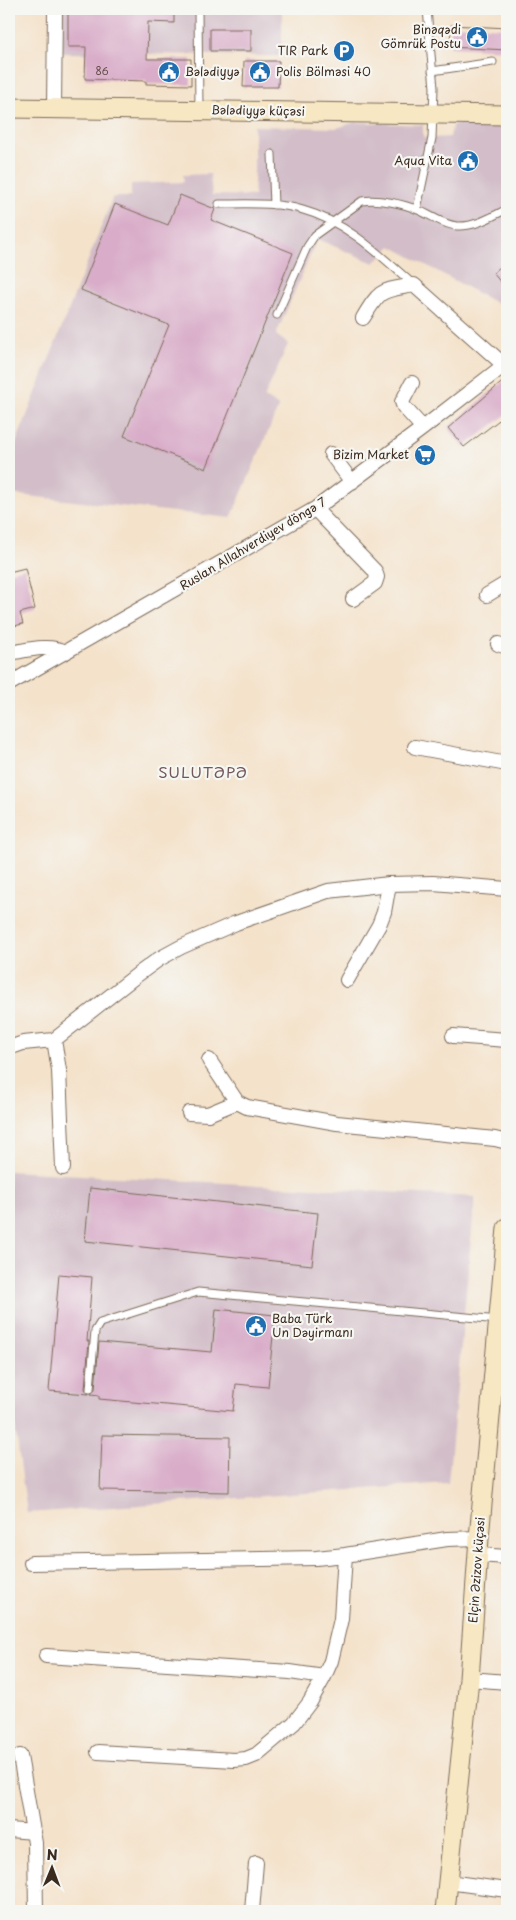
<svg xmlns="http://www.w3.org/2000/svg" width="516" height="1920" font-family="'Playpen Sans',sans-serif">
  <style>
    .industrial { fill: #d2bdc8 }
    .building { fill: #d9adc9 }
    .lines { fill: none; stroke-linecap: round; stroke-linejoin: round }
    .lane-casing { stroke: #7c6a5a; stroke-width: 9 }
    .street-casing { stroke: #7c6a5a; stroke-width: 16 }
    .secondary-casing { stroke: #7c6a5a; stroke-width: 21 }
    .lane { stroke: #fff; stroke-width: 7 }
    .street { stroke: #fff; stroke-width: 14 }
    .secondary { stroke: #f7e8c3; stroke-width: 19 }
    .labels { text-anchor: middle; stroke-width: 4.5; stroke-linejoin: round; paint-order: stroke }
    .number-label { font-size: 10px; fill: #624b49 }
    .poi-label { font-size: 12px; fill: #3b2a1e; stroke: #f6f6f2; text-anchor: end }
    .street-label { font-size: 12px; fill: #3b2a1e; stroke: #f6f6f2 }
    .quarter-label { font-size: 15px; letter-spacing: 1px; fill: #72585a; stroke: #f6f6f2 }
  </style>
  <rect width="100%" height="100%" fill="#f6f6f2"/>
  <filter id="ink" filterUnits="userSpaceOnUse"><feTurbulence type="fractalNoise" baseFrequency=".02" numOctaves="2"/><feDisplacementMap in="SourceGraphic" scale="10" xChannelSelector="R" yChannelSelector="G"/><feConvolveMatrix kernelMatrix="1 2 1 2 8 2 1 2 1" color-interpolation-filters="sRGB"/></filter>
  <filter id="wash" filterUnits="userSpaceOnUse"><feTurbulence type="fractalNoise" baseFrequency=".0096" numOctaves="4" result="noise"/><feDisplacementMap in="SourceGraphic" scale="20" xChannelSelector="R" yChannelSelector="G"/><feGaussianBlur stdDeviation="1.12" result="paint"/><feColorMatrix in="noise" values="0 0 0 0 0 0 0 0 0 0 0 0 0 0 0 0 0 1.4 0 .05"/><feComposite in="paint" operator="in"/></filter>
  <g filter="url(#wash)">
    <rect width="100%" height="100%" fill="#f4e2ca"/>
    <path class="industrial" d="M 62,9 L 282,9 L 282,56 L 62,53 Z
      M 355,122 L 423,125 L 423,137 L 432,138 L 450,137 L 453,124 L 507,125 L 507,309 L 391,246 L 374,263 L 317,239 L 276,335 L 288,344 L 264,398 L 279,406 L 231,518 L 9,494 L 9,461 L 113,197 L 131,197 L 131,184 L 184,182 L 183,175 L 210,174 L 212,195 L 254,196 L 254,126 L 337,128 Z
      M 9,1171 L 475,1197 L 448,1483 L 27,1513 L 9,1381 Z"/>
    <g id="blocks">
      <path class="building" d="M 68,9 L 174,9 L 174,23 L 148,22 L 147,59 L 191,59 L 191,85 L 146,84 L 146,81 L 85,79 L 86,47 L 68,47 Z
        M 451,25 L 507,28 L 507,50 L 450,47 Z
        M 210,29 L 251,29 L 251,51 L 210,51 Z
        M 244,61 L 279,61 L 278,87 L 243,87 Z
        M 180,195 L 215,209 L 211,220 L 293,253 L 206,469 L 124,436 L 169,325 L 81,290 L 115,204 L 168,225 Z
        M 507,261 L 507,290 L 493,273 Z
        M 507,378 L 507,414 L 464,447 L 448,428 Z
        M 25,568 L 35,609 L 20,613 L 23,624 L 9,627 L 9,572 Z
        M 90,1188 L 318,1213 L 312,1265 L 85,1241 Z
        M 59,1274 L 92,1277 L 87,1341 L 89,1341 L 85,1389 L 89,1394 L 49,1391 Z
        M 216,1309 L 275,1315 L 268,1387 L 236,1384 L 233,1411 L 99,1399 L 99,1395 L 91,1394 L 95,1389 L 99,1342 L 212,1352 Z
        M 102,1435 L 230,1437 L 229,1492 L 100,1490 Z"/>
    </g>
  </g>
  <g filter="url(#ink)">
    <use href="#blocks" fill-opacity="0" stroke="#7c6a5a" stroke-width="1"/>
    <g class="lines">
      <g class="lane-casing">
        <path id="lane" d="M 198,9 L 199,110
          M 432,71 L 493,62
          M 272,154 L 274,205
          M 219,204 C 246,204 276,202 303,210 C 347,222 381,256 414,285
          M 417,209 L 432,138 L 434,88 L 427,9
          M 277,315 L 307,247 L 315,235 L 362,201 C 377,198 404,204 418,210 C 431,215 443,225 457,226 C 475,227 491,217 507,209
          M 90,1389 L 95,1331 L 100,1323 L 198,1292 L 499,1320"/>
      </g>
      <g class="street-casing">
        <path id="street" d="M 54,108 L 55,9
          M 363,318 C 381,288 381,291 414,285 L 504,365
          M 412,383 L 402,402 L 404,407 L 423,428
          M 331,454 L 352,482
          M 315,509 L 375,571 L 377,577 L 375,583 L 353,599
          M 487,595 L 507,583
          M 498,644 L 507,647
          M 9,653 C 28,650 48,644 66,652
          M 9,684 L 315,509 L 423,428 L 507,363
          M 415,747 L 507,764
          M 347,980 L 379,925 L 384,912 L 389,884
          M 453,1036 L 507,1040
          M 54,1040 L 59,1070 L 63,1168
          M 9,1048 L 23,1043 L 54,1040 L 137,975 L 159,959 L 181,947 L 236,923 L 328,891 L 389,884 L 433,883 L 507,889
          M 209,1060 L 237,1102 L 247,1107 L 337,1123 L 495,1139 L 507,1142
          M 189,1113 L 208,1114 L 237,1102
          M 478,1555 L 507,1557
          M 31,1563 L 316,1558 L 345,1555 L 447,1539 L 479,1538
          M 46,1656 L 290,1672 L 324,1677
          M 469,1679 L 507,1682
          M 98,1752 L 234,1760 L 246,1759 L 256,1755 L 294,1723 L 310,1702 L 324,1677 L 331,1661 L 341,1619 L 345,1555
          M 20,1756 L 35,1843 L 36,1911
          M 9,1830 L 34,1832
          M 448,1882 L 507,1890
          M 252,1911 L 256,1863"/>
      </g>
      <g class="secondary-casing">
        <path id="secondary" d="M 9,108 L 507,115
          M 445,1911 L 469,1679 L 479,1538 L 507,1228"/>
      </g>
      <use href="#lane" class="lane"/>
      <use href="#street" class="street"/>
      <use href="#secondary" class="secondary"/>
    </g>
  </g>
  <defs>
    <g id="civic-disc" transform="scale(1.125)"><circle r="9.5" fill="#1f6fb2" stroke="#f6f6f2"/><path d="M-.6-6.5H3V-4.5H.6V-3L4-1V1h2V6H-6V1h2V-1L-.6-3ZM-1.2 2.5V6h2.4V2.5Z" fill="#fff"/></g>
    <g id="parking-disc" transform="scale(1.125)"><circle r="9.5" fill="#1f6fb2" stroke="#f6f6f2"/><path d="M-3.5-5.5H1a3.5 3.5 0 0 1 0 7H-1V5.5H-3.5ZM-1-3.4V-.6H.8a1.4 1.4 0 0 0 0-2.8Z" fill="#fff"/></g>
    <g id="supermarket-disc" transform="scale(1.125)"><circle r="9.5" fill="#1f6fb2" stroke="#f6f6f2"/><path d="M-6-5.5h2.5l.6 2H6L4.5 2H-2.5L-4.4-4H-6ZM-1.5 3.2a1.3 1.3 0 1 0 .1 0ZM3 3.2a1.3 1.3 0 1 0 .1 0Z" fill="#fff"/></g>
  </defs>
  <g fill-rule="evenodd">
    <use href="#civic-disc" x="477" y="37"/>
    <use href="#parking-disc" x="344" y="51"/>
    <use href="#civic-disc" x="169" y="72"/>
    <use href="#civic-disc" x="260" y="72"/>
    <use href="#civic-disc" x="468" y="161"/>
    <use href="#supermarket-disc" x="425" y="455"/>
    <use href="#civic-disc" x="256" y="1326"/>
  </g>
  <g class="labels">
    <g class="number-label">
      <text x="102" y="75">86</text>
    </g>
    <g class="poi-label">
      <text x="461" y="34">Binəqədi<tspan x="461" dy="14">Gömrük Postu</tspan></text>
      <text x="328" y="55">TIR Park</text>
      <text x="185" y="76" text-anchor="start">Bələdiyyə</text>
      <text x="276" y="76" text-anchor="start">Polis Bölməsi 40</text>
      <text x="452" y="165">Aqua Vita</text>
      <text x="409" y="459">Bizim Market</text>
      <text x="272" y="1323" text-anchor="start">Baba Türk<tspan x="272" dy="14">Un Dəyirmanı</tspan></text>
    </g>
    <g class="street-label">
      <text transform="translate(258 111) rotate(1)" y="4">Bələdiyyə küçəsi</text>
      <text transform="translate(253 544) rotate(-31)" y="4">Ruslan Allahverdiyev döngə 7</text>
      <text transform="translate(477 1570) rotate(-86)" y="4">Elçin Əzizov küçəsi</text>
    </g>
    <g class="quarter-label">
      <text x="203" y="778">SULUTƏPƏ</text>
    </g>
  </g>
  <rect width="516" height="1920" fill="none" stroke="#f6f6f2" stroke-width="30"/>
  <g transform="translate(52 1868) rotate(1)" stroke="#f6f6f2" stroke-width="4" paint-order="stroke">
  <path d="M0-4L9 19L0 12L-9 19Z" fill="#3b2a1e"/>
  <text y="-8" font-size="14" font-weight="bold" text-anchor="middle" fill="#3b2a1e">N</text>
  </g>
</svg>
